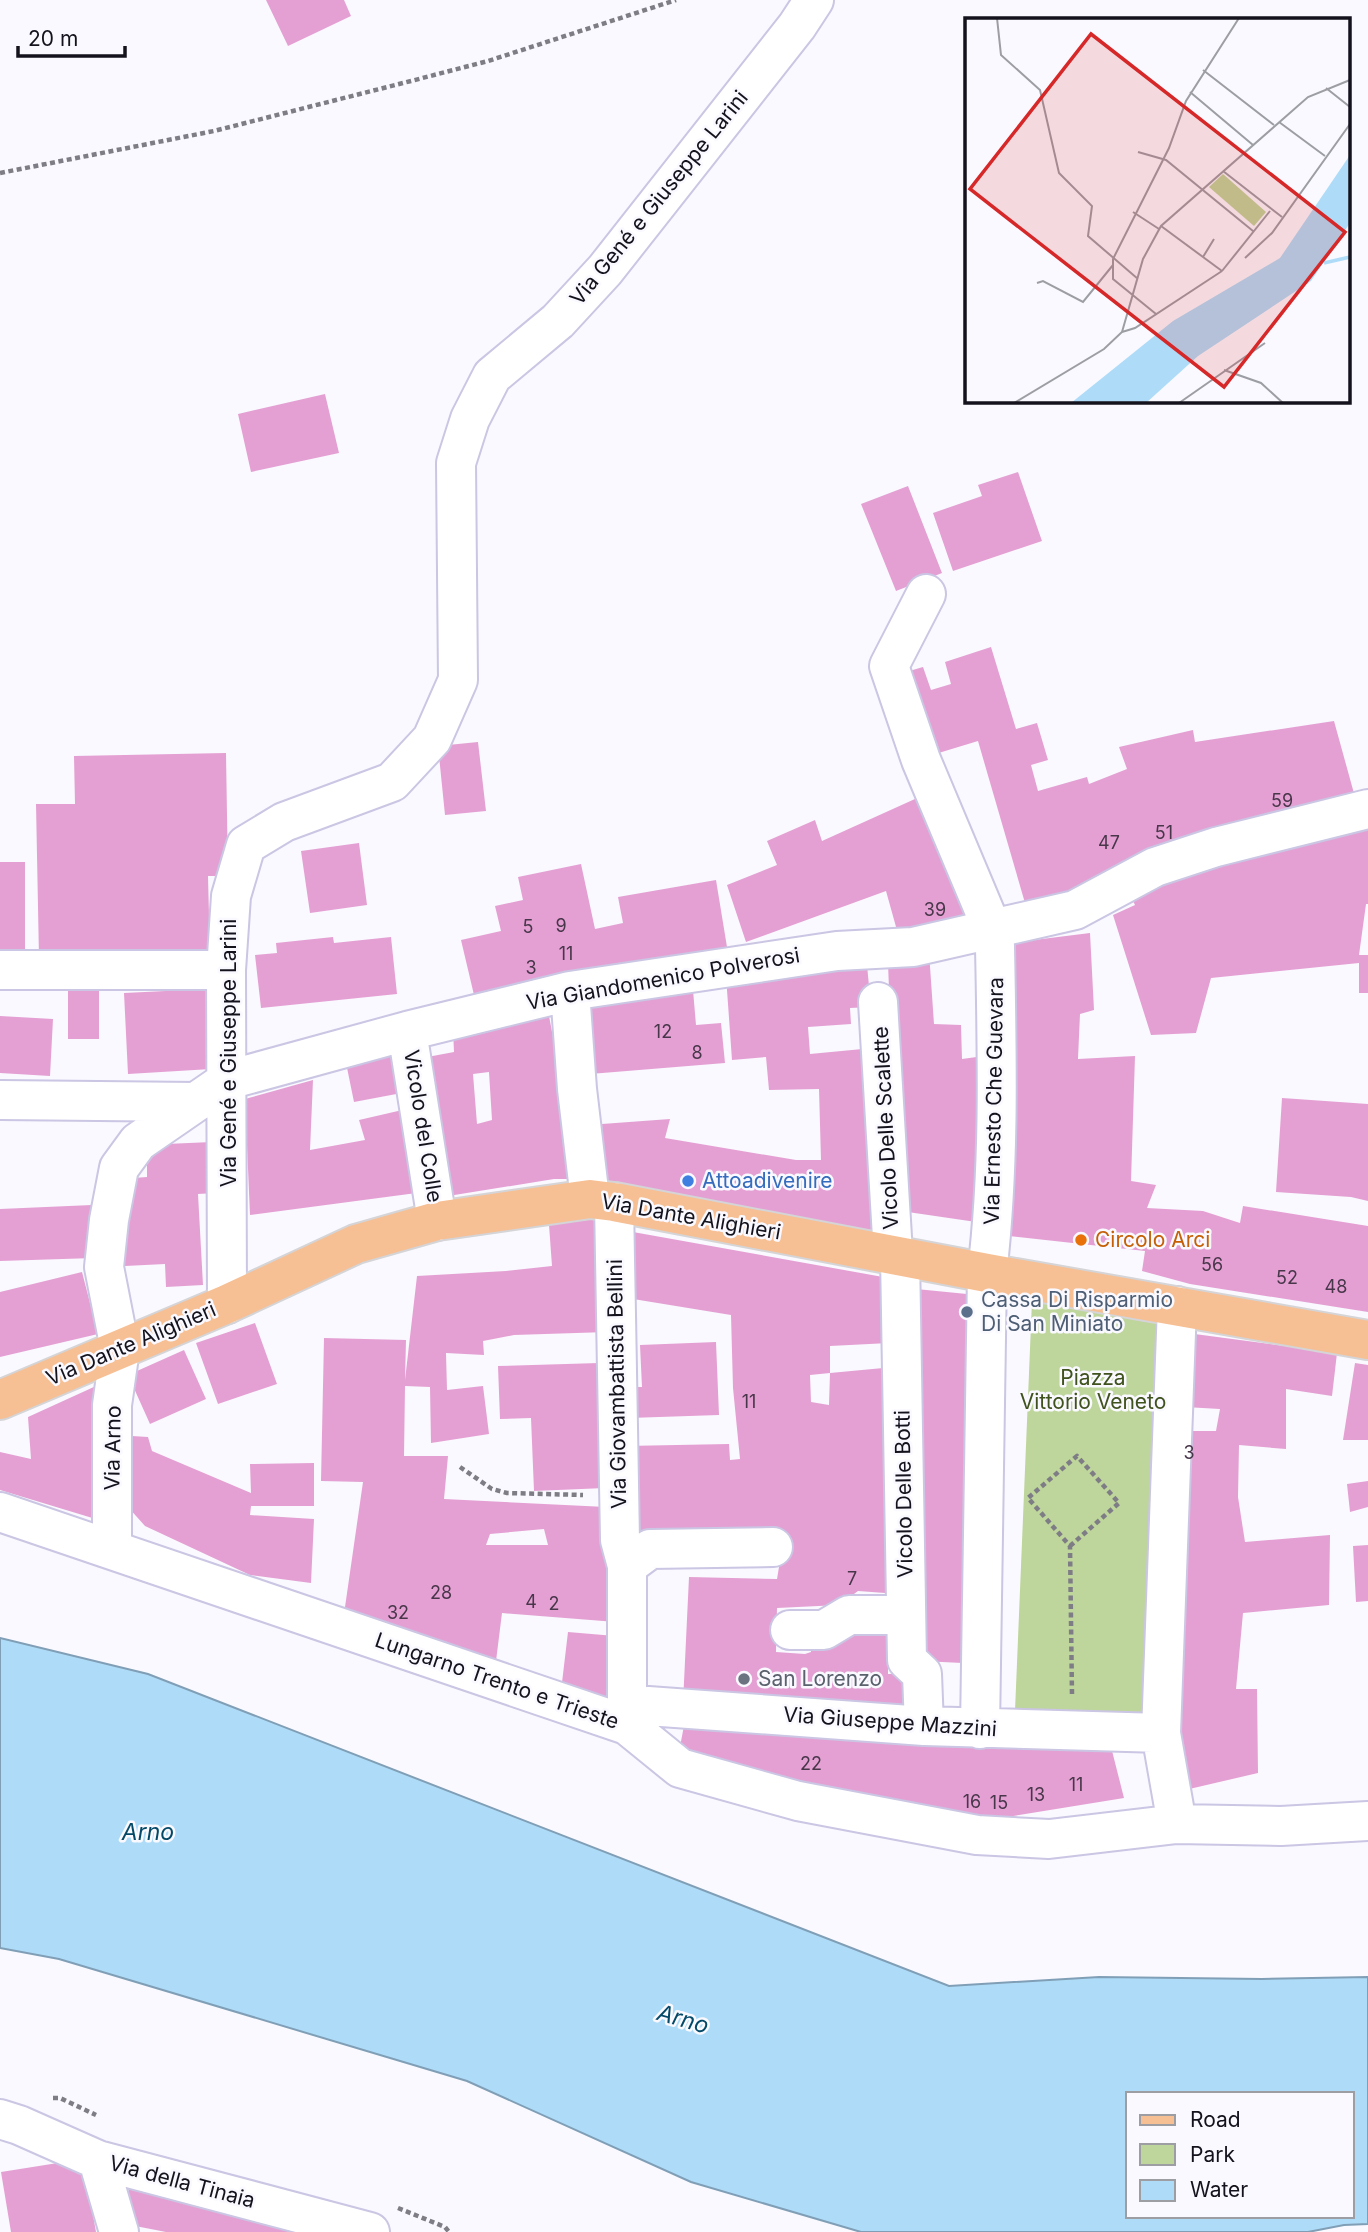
<svg xmlns="http://www.w3.org/2000/svg" width="1368" height="2232" font-family="Inter,sans-serif">
  <style>
    .green { fill: #bed59b }
    .water { fill: #aedcf8; stroke: #809fb6; stroke-width: 2; fill-rule: evenodd }
    .building { fill: #e4a0d3; fill-rule: evenodd }
    .lines { fill: none; stroke-linecap: round; stroke-linejoin: round }
    .minor-casing { stroke: #cac6e3; stroke-width: 42 }
    .major-casing { stroke: #d5d4d6; stroke-width: 42 }
    .path { stroke: #7e7d85; stroke-width: 4.5; stroke-dasharray: 5 3.5; stroke-linecap: butt }
    .minor { stroke: #fff; stroke-width: 38 }
    .major { stroke: #f7bf94; stroke-width: 38 }
    .shop-dot { fill: #3f7fe0; stroke: #f9f9ff; stroke-width: 2.5 }
    .food-dot { fill: #e8710a; stroke: #f9f9ff; stroke-width: 2.5 }
    .service-dot { fill: #5c6f8a; stroke: #f9f9ff; stroke-width: 2.5 }
    .worship-dot { fill: #6b7280; stroke: #f9f9ff; stroke-width: 2.5 }
    .labels { text-anchor: middle; stroke-width: 5; stroke-linejoin: round; paint-order: stroke }
    .number-label { font-size: 18px; fill: #48364a }
    .street-label { font-size: 21px; fill: #14121c; stroke: #f9f9ff }
    .shop-label { font-size: 21px; fill: #366cbe; stroke: #f9f9ff; text-anchor: start }
    .food-label { font-size: 21px; fill: #c56008; stroke: #f9f9ff; text-anchor: start }
    .service-label { font-size: 21px; fill: #4e5e75; stroke: #f9f9ff; text-anchor: start }
    .park-label { font-size: 21px; fill: #40521e; stroke: #f9f9ff }
    .worship-label { font-size: 21px; fill: #5b616d; stroke: #f9f9ff; text-anchor: start }
    .water-label { font-size: 23px; font-style: italic; fill: #034967; stroke: #f9f9ff }
    .inset-river { fill: none; stroke: #aedcf8; stroke-width: 3.5 }
    .inset-road { fill: none; stroke: #9d9da4; stroke-width: 2 }
    .view { fill: #d62828; fill-opacity: 0.15; stroke: #d62828; stroke-width: 3.5 }
    .inset-edge { fill: none; stroke: #14121c; stroke-width: 3.5 }
  </style>
  <rect width="100%" height="100%" fill="#f9f9ff"/>
  <path class="green" d="M 1032,1301 L 1161,1320 L 1142,1713 L 1015,1711 Z"/>
  <path class="water" d="M 0,1638 L 148,1674 L 949,1986 L 1099,1977 L 1262,1979 L 1368,1977 L 1368,2224 L 1344,2225 L 1308,2232 L 861,2232 L 691,2182 L 467,2081 L 59,1959 L 0,1948 ZM 1128,2094 L 1352,2094 L 1352,2216 L 1128,2216 Z"/>
  <path class="building" d="M 266,0 L 344,0 L 351,16 L 288,46 Z
    M 325,394 L 339,453 L 251,472 L 238,414 Z
    M 1018,472 L 1042,541 L 953,571 L 933,513 L 982,496 L 978,485 Z
    M 908,486 L 942,573 L 896,591 L 861,504 Z
    M 991,647 L 1016,729 L 1037,723 L 1048,760 L 1031,765 L 1038,791 L 1087,777 L 1089,784 L 1127,769 L 1119,747 L 1193,730 L 1195,742 L 1334,721 L 1355,797 L 1092,884 L 1025,903 L 978,741 L 932,755 L 906,672 L 923,667 L 931,690 L 951,684 L 945,662 Z
    M 478,742 L 486,811 L 445,815 L 438,746 Z
    M 226,753 L 228,876 L 208,876 L 210,956 L 39,958 L 36,804 L 75,804 L 74,756 Z
    M 926,794 L 978,918 L 898,934 L 886,891 L 746,942 L 727,885 L 777,865 L 767,841 L 815,820 L 822,841 Z
    M 1368,820 L 1368,904 L 1366,904 L 1359,955 L 1368,955 L 1368,993 L 1359,993 L 1359,963 L 1211,978 L 1196,1033 L 1151,1035 L 1113,915 L 1135,905 L 1131,897 L 1185,862 Z
    M 359,843 L 367,905 L 310,913 L 301,851 Z
    M 0,862 L 25,862 L 25,956 L 0,956 Z
    M 581,864 L 595,929 L 623,923 L 618,897 L 716,880 L 727,947 L 630,963 L 474,995 L 461,940 L 501,931 L 495,906 L 523,900 L 518,877 Z
    M 1090,933 L 1094,1010 L 1080,1014 L 1078,1059 L 1135,1056 L 1131,1181 L 1156,1185 L 1147,1208 L 1203,1211 L 1240,1223 L 1243,1206 L 1368,1226 L 1368,1312 L 1190,1284 L 1142,1271 L 1145,1251 L 1009,1236 L 1011,943 Z
    M 333,937 L 334,943 L 391,937 L 397,994 L 261,1008 L 255,955 L 277,953 L 276,943 Z
    M 929,952 L 934,1024 L 961,1025 L 962,1059 L 984,1056 L 983,1223 L 901,1211 L 893,1093 L 888,963 Z
    M 867,965 L 871,1007 L 850,1008 L 851,1024 L 808,1027 L 810,1054 L 873,1048 L 882,1232 L 605,1183 L 602,1124 L 670,1119 L 665,1138 L 796,1160 L 821,1160 L 819,1089 L 769,1090 L 766,1057 L 732,1060 L 726,976 Z
    M 207,989 L 211,1069 L 128,1074 L 124,993 Z
    M 693,990 L 696,1025 L 721,1023 L 725,1063 L 590,1074 L 584,998 Z
    M 68,991 L 99,991 L 99,1039 L 68,1039 Z
    M 0,1016 L 53,1019 L 50,1076 L 0,1073 Z
    M 549,1016 L 580,1179 L 554,1179 L 442,1197 L 422,1058 L 454,1052 L 453,1029 ZM 489,1072 L 492,1120 L 477,1124 L 473,1074 Z
    M 397,1043 L 407,1092 L 354,1102 L 344,1053 Z
    M 313,1080 L 310,1150 L 365,1140 L 359,1120 L 411,1108 L 424,1192 L 250,1215 L 245,1099 Z
    M 1282,1098 L 1368,1104 L 1368,1201 L 1351,1197 L 1276,1192 Z
    M 212,1142 L 215,1193 L 198,1194 L 203,1285 L 166,1287 L 165,1264 L 125,1266 L 121,1179 L 147,1177 L 147,1157 L 166,1144 Z
    M 92,1205 L 94,1258 L 0,1261 L 0,1209 Z
    M 595,1217 L 607,1332 L 514,1335 L 483,1341 L 484,1355 L 446,1353 L 447,1390 L 483,1386 L 489,1434 L 431,1443 L 430,1387 L 405,1386 L 404,1456 L 448,1456 L 444,1499 L 606,1507 L 616,1622 L 502,1613 L 496,1661 L 344,1614 L 363,1482 L 321,1481 L 324,1338 L 406,1340 L 405,1380 L 417,1276 L 506,1271 L 552,1266 L 549,1225 ZM 544,1529 L 548,1545 L 486,1545 L 490,1534 Z
    M 633,1232 L 883,1277 L 889,1343 L 830,1346 L 830,1373 L 810,1375 L 811,1402 L 829,1405 L 830,1373 L 894,1367 L 899,1594 L 858,1591 L 839,1605 L 777,1608 L 776,1652 L 805,1654 L 811,1652 L 810,1636 L 851,1638 L 848,1623 L 888,1626 L 888,1674 L 913,1673 L 915,1713 L 683,1703 L 689,1577 L 777,1579 L 785,1531 L 626,1534 L 625,1446 L 729,1444 L 730,1460 L 740,1459 L 733,1388 L 731,1315 L 627,1298 Z
    M 82,1272 L 98,1334 L 0,1357 L 0,1292 Z
    M 906,1288 L 977,1295 L 963,1663 L 921,1661 Z
    M 255,1323 L 277,1384 L 218,1404 L 196,1343 Z
    M 1187,1333 L 1337,1353 L 1332,1396 L 1286,1389 L 1286,1449 L 1239,1445 L 1238,1497 L 1245,1542 L 1330,1535 L 1329,1605 L 1243,1613 L 1236,1689 L 1257,1689 L 1258,1773 L 1185,1790 L 1173,1709 L 1179,1431 L 1216,1431 L 1220,1409 L 1185,1407 Z
    M 716,1342 L 719,1415 L 629,1418 L 628,1387 L 642,1387 L 640,1345 Z
    M 184,1350 L 206,1399 L 150,1424 L 128,1375 Z
    M 599,1363 L 605,1488 L 534,1491 L 531,1418 L 500,1419 L 498,1366 Z
    M 1355,1363 L 1368,1365 L 1368,1440 L 1343,1440 Z
    M 96,1386 L 99,1520 L 0,1490 L 0,1452 L 31,1459 L 28,1417 Z
    M 116,1435 L 148,1437 L 152,1451 L 251,1493 L 250,1464 L 314,1463 L 314,1506 L 251,1506 L 250,1515 L 314,1519 L 311,1583 L 250,1575 L 145,1526 L 119,1497 Z
    M 1368,1481 L 1368,1507 L 1350,1512 L 1347,1484 Z
    M 1368,1545 L 1368,1601 L 1356,1602 L 1353,1546 Z
    M 568,1632 L 615,1636 L 616,1705 L 561,1691 Z
    M 686,1715 L 1108,1735 L 1124,1798 L 988,1820 L 762,1773 L 679,1752 Z
    M 83,2159 L 96,2232 L 11,2232 L 1,2172 Z
    M 130,2180 L 324,2232 L 166,2232 L 125,2224 Z"/>
  <g class="lines">
    <g class="minor-casing">
      <path id="minor" d="M 926,594 L 889,666 L 921,760 L 992,929 L 995,946 C 997,1054 1000,1165 987,1273 L 980,1729
        M 0,970 L 226,970
        M 570,991 L 577,1089 L 590,1199
        M 878,1002 L 893,1254
        M 407,1031 L 437,1221
        M 0,1100 L 196,1102
        M 614,1202 L 620,1540 L 627,1566
        M 900,1256 L 907,1660 L 922,1674 L 924,1726
        M 227,1304 L 226,970 L 231,896 L 246,845 L 284,822 L 392,782 L 432,739 L 458,680 L 456,463 L 470,419 L 492,376 L 558,321 L 605,270 L 797,26 L 814,0
        M 1177,1306 L 1161,1733 L 1177,1824
        M 0,1512 L 627,1725 L 680,1768 L 798,1801 L 977,1835 L 1049,1839 L 1177,1824 L 1281,1826 L 1368,1821
        M 112,1548 L 112,1405 L 120,1349 L 104,1267 L 109,1220 L 119,1168 L 138,1142 L 228,1080 L 407,1031 L 570,991 L 837,951 L 913,947 L 1075,910 L 1155,867 L 1216,847 L 1368,809
        M 790,1630 L 824,1630 L 849,1615 L 906,1615
        M 627,1725 L 648,1706 L 924,1726 L 1161,1733
        M 627,1725 L 627,1566 L 650,1549 L 773,1547
        M 0,2119 L 19,2125 L 98,2160 L 370,2232
        M 98,2160 L 119,2232"/>
    </g>
    <g class="major-casing">
      <path id="major" d="M 0,1400 L 227,1304 L 356,1244 L 437,1221 L 590,1199 L 614,1202 L 987,1273 L 1368,1340"/>
    </g>
    <path class="path" d="M 0,173 L 214,131 L 411,81 L 488,61 L 676,0
      M 460,1467 L 492,1489 L 507,1493 L 583,1495
      M 1070,1546 L 1119,1503 L 1077,1456 L 1028,1498 L 1070,1546 L 1072,1695
      M 53,2098 L 60,2098 L 96,2115
      M 398,2208 L 445,2227 L 449,2232"/>
    <use href="#minor" class="minor"/>
    <use href="#major" class="major"/>
  </g>
  <circle class="shop-dot" cx="688" cy="1181" r="7"/>
  <circle class="food-dot" cx="1081" cy="1240" r="7"/>
  <circle class="service-dot" cx="967" cy="1312" r="7"/>
  <circle class="worship-dot" cx="744" cy="1679" r="7"/>
  <g class="labels">
    <g class="number-label">
      <text x="1282" y="807">59</text>
      <text x="1164" y="839">51</text>
      <text x="1109" y="849">47</text>
      <text x="935" y="916">39</text>
      <text x="561" y="932">9</text>
      <text x="528" y="933">5</text>
      <text x="566" y="960">11</text>
      <text x="531" y="974">3</text>
      <text x="663" y="1038">12</text>
      <text x="697" y="1059">8</text>
      <text x="1212" y="1271">56</text>
      <text x="1287" y="1284">52</text>
      <text x="1336" y="1293">48</text>
      <text x="749" y="1408">11</text>
      <text x="1189" y="1459">3</text>
      <text x="852" y="1585">7</text>
      <text x="441" y="1599">28</text>
      <text x="531" y="1608">4</text>
      <text x="554" y="1610">2</text>
      <text x="398" y="1619">32</text>
      <text x="811" y="1770">22</text>
      <text x="1076" y="1791">11</text>
      <text x="1036" y="1801">13</text>
      <text x="972" y="1808">16</text>
      <text x="999" y="1809">15</text>
    </g>
    <g class="street-label">
      <text transform="translate(659 198) rotate(-51)" y="7">Via Gené e Giuseppe Larini</text>
      <text transform="translate(663 979) rotate(-10)" y="7">Via Giandomenico Polverosi</text>
      <text transform="translate(229 1053) rotate(-90)" y="7">Via Gené e Giuseppe Larini</text>
      <text transform="translate(994 1101) rotate(-89)" y="7">Via Ernesto Che Guevara</text>
      <text transform="translate(423 1126) rotate(81)" y="7">Vicolo del Colle</text>
      <text transform="translate(886 1128) rotate(-93)" y="7">Vicolo Delle Scalette</text>
      <text transform="translate(691 1217) rotate(10)" y="7">Via Dante Alighieri</text>
      <text transform="translate(131 1344) rotate(-23)" y="7">Via Dante Alighieri</text>
      <text transform="translate(617 1384) rotate(-91)" y="7">Via Giovambattista Bellini</text>
      <text transform="translate(113 1448) rotate(-89)" y="7">Via Arno</text>
      <text transform="translate(904 1494) rotate(-91)" y="7">Vicolo Delle Botti</text>
      <text transform="translate(497 1681) rotate(19)" y="7">Lungarno Trento e Trieste</text>
      <text transform="translate(890 1722) rotate(4)" y="7">Via Giuseppe Mazzini</text>
      <text transform="translate(182 2182) rotate(15)" y="7">Via della Tinaia</text>
    </g>
    <g class="shop-label">
      <text x="702" y="1188">Attoadivenire</text>
    </g>
    <g class="food-label">
      <text x="1095" y="1247">Circolo Arci</text>
    </g>
    <g class="service-label">
      <text x="981" y="1307">Cassa Di Risparmio<tspan x="981" dy="24">Di San Miniato</tspan></text>
    </g>
    <g class="park-label">
      <text x="1093" y="1385">Piazza<tspan x="1093" dy="24">Vittorio Veneto</tspan></text>
    </g>
    <g class="worship-label">
      <text x="758" y="1686">San Lorenzo</text>
    </g>
    <g class="water-label">
      <text x="148" y="1840">Arno</text>
      <text transform="translate(683 2019) rotate(16)" y="8">Arno</text>
    </g>
  </g>
  <g transform="translate(965 18)">
    <rect width="385" height="385" fill="#f9f9ff"/>
    <path d="M 258,156 L 301,194 L 289,208 L 244,169 Z" fill="#bed59b"/>
    <path d="M 385,137 L 385,205 L 346,263 L 233,338 L 181,385 L 106,385 L 208,303 L 315,240 Z" fill="#aedcf8"/>
    <path class="inset-river" d="M 359,245 L 385,239"/>
    <path class="inset-road" d="M 32,0 L 36,37 L 75,72 L 94,155 L 127,188 L 123,218 L 173,261M 238,52 L 309,107M 361,70 L 385,89M 225,74 L 288,127M 314,104 L 360,138M 173,134 L 201,142 L 288,213M 258,153 L 317,199M 168,194 L 194,211M 196,208 L 238,239M 249,221 L 238,239 L 257,253M 280,240 L 307,215 L 385,106M 257,253 L 305,193M 72,265 L 78,263 L 118,284 L 148,247M 191,296 L 148,261 L 148,241 L 204,130 L 221,83 L 274,0M 157,314 L 170,310 L 257,253M 259,352 L 296,365 L 318,385M 49,385 L 139,331 L 157,314 L 178,241 L 196,208 L 343,79 L 385,62M 214,385 L 300,325"/>
    <path class="view" d="M 126,16 L 380,214 L 259,369 L 5,171 Z"/>
    <rect width="385" height="385" class="inset-edge"/>
  </g>
  <rect x="1126" y="2092" width="228" height="126" fill="#f9f9ff" stroke="#9d9da4" stroke-width="2"/>
  <rect x="1140" y="2115" width="35" height="10" fill="#f7bf94" stroke="#9d9da4" stroke-width="2"/>
  <text x="1190" y="2127" font-size="21" fill="#14121c">Road</text>
  <rect x="1140" y="2144" width="35" height="21" fill="#bed59b" stroke="#9d9da4" stroke-width="2"/>
  <text x="1190" y="2162" font-size="21" fill="#14121c">Park</text>
  <rect x="1140" y="2180" width="35" height="21" fill="#aedcf8" stroke="#9d9da4" stroke-width="2"/>
  <text x="1190" y="2197" font-size="21" fill="#14121c">Water</text>
  <path d="M18 46v10h107v-10" fill="none" stroke="#14121c" stroke-width="3.5"/>
  <text x="28" y="46" font-size="21" fill="#14121c" stroke="#f9f9ff" stroke-width="5" paint-order="stroke">20 m</text>
</svg>
